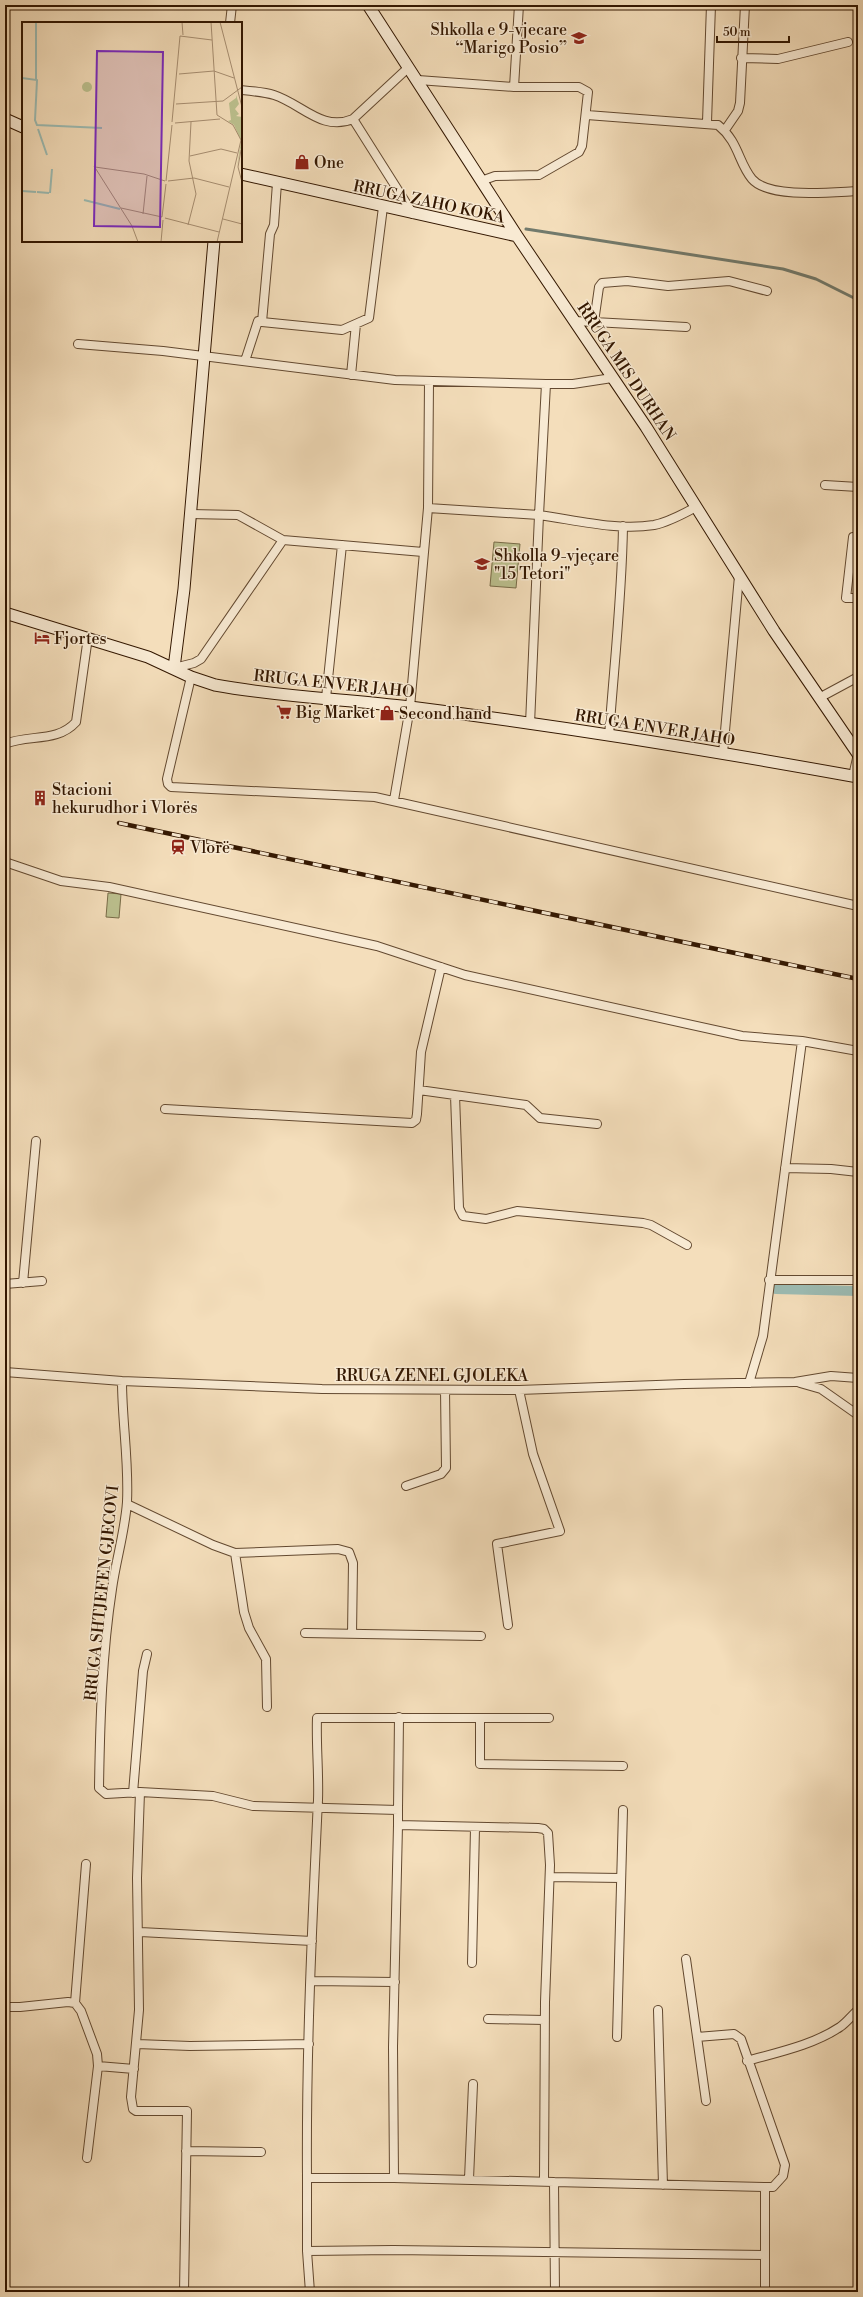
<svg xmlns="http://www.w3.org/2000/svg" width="863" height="2297" font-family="'Libre Bodoni',serif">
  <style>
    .green { fill: #bcc18f; stroke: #786c48 }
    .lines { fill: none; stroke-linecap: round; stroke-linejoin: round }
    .stream { stroke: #727a6c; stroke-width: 3 }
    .canal { stroke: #9cbcb4; stroke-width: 10 }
    .street-casing { stroke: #634930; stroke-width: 10 }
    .secondary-casing { stroke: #331701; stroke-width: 13 }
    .street { stroke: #f8ead3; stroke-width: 8 }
    .secondary { stroke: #f8ead3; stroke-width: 11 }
    .rail-casing { stroke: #331701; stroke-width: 4.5 }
    .rail { stroke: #f8ead3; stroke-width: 3; stroke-dasharray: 9; stroke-linecap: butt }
    .labels { text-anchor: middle; stroke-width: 3; stroke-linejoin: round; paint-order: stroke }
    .poi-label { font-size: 16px; fill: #331701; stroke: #f8ead3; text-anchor: start }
    .street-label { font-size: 16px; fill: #331701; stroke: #f8ead3 }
    .inset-river { fill: none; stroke: #9cbcb4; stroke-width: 2 }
    .inset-road { fill: none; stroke: #a78e71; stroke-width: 1 }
    .view { fill: #7b2cbf; fill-opacity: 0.15; stroke: #7b2cbf; stroke-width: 2 }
    .inset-edge { fill: none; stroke: #331701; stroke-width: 2 }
  </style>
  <rect width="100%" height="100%" fill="#f4debb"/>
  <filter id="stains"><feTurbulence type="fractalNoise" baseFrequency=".005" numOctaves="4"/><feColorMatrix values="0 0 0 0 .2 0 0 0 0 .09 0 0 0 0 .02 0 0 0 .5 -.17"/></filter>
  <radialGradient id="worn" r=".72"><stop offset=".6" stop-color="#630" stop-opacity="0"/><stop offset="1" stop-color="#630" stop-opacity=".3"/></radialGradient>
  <path class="green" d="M 494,542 L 520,544 L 516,588 L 490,586 Z
    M 108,893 L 121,894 L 119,918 L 106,917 Z"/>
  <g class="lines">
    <path class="stream" d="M 526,229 L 783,269 L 816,279 L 858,300"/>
    <path class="canal" d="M 776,1289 L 858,1291"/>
    <g class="street-casing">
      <path id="street" d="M 230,23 L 232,5
        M 741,58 L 778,59 L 848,42
        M 409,67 L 353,119 L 413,214
        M 418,80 L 514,87 L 579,87 L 588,92 L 582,146 L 579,152 L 539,175 L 495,176 L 481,181
        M 514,87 L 519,5
        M 241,90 C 252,91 264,92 274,95 C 302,104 322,132 353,119
        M 587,115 L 718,125 C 739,142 738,162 752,179 C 769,199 833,192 858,191
        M 707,122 L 711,5
        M 725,130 L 738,111 L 740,103 L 745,5
        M 277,183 L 274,225 L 270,234 L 262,322 L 342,330 L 369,318 L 383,207
        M 574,321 L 594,322 L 599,287 L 602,283 L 627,281 L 668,286 L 729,281 L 767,291
        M 594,322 L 686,327
        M 78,344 L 163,351 L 395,380 L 546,384 L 573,384 L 612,378
        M 245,361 L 258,321 L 262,322
        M 351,375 L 356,324
        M 825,485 L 858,487
        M 428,508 L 539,515 L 546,384
        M 190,514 L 238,515 L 283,540 L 423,552
        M 858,537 L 853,537 L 846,598 L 858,598
        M 174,668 L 194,663 L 201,659 L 283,540
        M 191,677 L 167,779 L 168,784 L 171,787 L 375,797 L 858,906
        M 326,698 L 342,545
        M 819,698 L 858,677
        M 530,724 L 539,515 C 576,520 617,531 654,525 C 669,522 683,514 696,507
        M 609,736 C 614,666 622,596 623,526
        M 5,744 C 29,734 57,743 76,722 L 88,637
        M 723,753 L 739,576
        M 853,776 L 858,754
        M 394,800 L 410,707 L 428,508 L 429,382
        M 5,862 L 61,881 L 109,887 L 377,946 L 465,975 L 742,1036 L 802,1041 L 763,1336 L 749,1383
        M 802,1041 L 858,1051
        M 419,1090 L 526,1105 L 540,1118 L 597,1124
        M 455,1095 L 459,1208 L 463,1216 L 486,1219 L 517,1211 L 643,1223 L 651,1225 L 687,1245
        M 165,1109 L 412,1123 L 416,1120 L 417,1114 L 421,1052 L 441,967
        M 785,1168 L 831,1169 L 858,1172
        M 769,1280 L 858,1280
        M 23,1283 L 36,1141
        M 5,1284 L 42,1281
        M 5,1372 L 122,1381 L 322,1389 L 519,1390 L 684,1384 L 795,1382 L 831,1376 L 858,1378
        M 122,1381 C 122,1421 129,1461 127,1502 C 125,1531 116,1560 112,1589 C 102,1654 100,1722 99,1788 L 106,1794 L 140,1792
        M 800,1383 L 821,1389 L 858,1415
        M 406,1486 L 441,1474 L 446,1468 L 445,1390
        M 127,1504 L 213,1545 L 235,1553 L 338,1549 L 349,1552 L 353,1563 L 352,1634
        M 235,1553 L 244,1612 L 249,1628 L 266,1659 L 267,1707
        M 508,1625 L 497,1544 L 560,1531 L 533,1454 L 519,1390
        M 305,1633 L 481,1636
        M 480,1718 L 480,1764 L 623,1766
        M 133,1793 L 143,1671 L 147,1654
        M 398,1810 L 399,1717
        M 550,1877 L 621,1878
        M 140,1932 L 312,1941
        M 686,1959 L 697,2037 L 734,2034 L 741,2039 L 785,2165 L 783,2176 L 773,2187 L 765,2187
        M 472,1963 L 475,1828
        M 311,1981 L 395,1982
        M 75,2003 L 86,1864
        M 5,2007 L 20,2007 L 68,2002 L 75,2003 L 81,2011 L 97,2054 L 98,2066 L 87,2158
        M 658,2010 L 663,2185
        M 488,2019 L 545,2020
        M 617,2037 L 623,1810
        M 697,2037 L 706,2101
        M 137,2044 L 190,2046 L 309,2044
        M 747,2061 C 779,2052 813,2045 840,2027 C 847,2022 852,2015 858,2010
        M 98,2066 L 134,2069
        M 186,2151 L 261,2152
        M 307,2178 C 306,2052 312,1926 318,1800 C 319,1773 316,1745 317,1718 L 549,1718
        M 394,2178 L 307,2178 L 307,2251 L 393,2250 L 765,2255
        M 469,2179 L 473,2084
        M 544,2181 L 545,2002 L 550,1865 L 548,1833 L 544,1829 L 538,1828 L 398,1825 L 393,2047 L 394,2178 L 554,2182 L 555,2292
        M 554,2182 L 765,2187 L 765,2292
        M 307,2251 L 310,2292
        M 184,2292 L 187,2111 L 136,2111 L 133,2109 L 131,2097 L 139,2010 L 137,1878 L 140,1792 L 213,1796 L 253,1806 L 398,1810 L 398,1825"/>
    </g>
    <g class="secondary-casing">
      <path id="secondary" d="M 368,5 L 517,236 L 646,427 L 774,631 L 858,754
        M 5,119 L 23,127
        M 241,174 L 517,236
        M 5,613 L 148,657 L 191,677 L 215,685 C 279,697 345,699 410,707 C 560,726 709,750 858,777
        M 174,668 L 184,589 L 214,241"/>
    </g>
    <use href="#street" class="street"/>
    <use href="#secondary" class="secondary"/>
    <g class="rail-casing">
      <path id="rail" d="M 119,823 L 858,979"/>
    </g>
    <use href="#rail" class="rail"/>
  </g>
  <defs>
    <g id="school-bare" transform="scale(1.2)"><path d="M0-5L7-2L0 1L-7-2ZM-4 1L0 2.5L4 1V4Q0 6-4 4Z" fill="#8f2418" stroke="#f8ead3" stroke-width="2.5" paint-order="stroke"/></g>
    <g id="shop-bare" transform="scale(1.2)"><path d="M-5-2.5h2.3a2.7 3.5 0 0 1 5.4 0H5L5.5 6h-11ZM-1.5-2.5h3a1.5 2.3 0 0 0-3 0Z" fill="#8f2418" stroke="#f8ead3" stroke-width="2.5" paint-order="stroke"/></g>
    <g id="hotel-bare" transform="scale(1.2)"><path d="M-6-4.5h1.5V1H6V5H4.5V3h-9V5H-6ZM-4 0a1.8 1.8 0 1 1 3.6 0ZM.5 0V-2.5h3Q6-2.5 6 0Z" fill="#8f2418" stroke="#f8ead3" stroke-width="2.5" paint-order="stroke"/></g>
    <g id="supermarket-bare" transform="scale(1.2)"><path d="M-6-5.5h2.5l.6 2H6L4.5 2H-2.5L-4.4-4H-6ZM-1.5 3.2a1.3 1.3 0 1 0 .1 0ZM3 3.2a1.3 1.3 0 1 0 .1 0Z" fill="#8f2418" stroke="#f8ead3" stroke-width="2.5" paint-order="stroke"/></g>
    <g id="building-bare" transform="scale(1.2)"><path d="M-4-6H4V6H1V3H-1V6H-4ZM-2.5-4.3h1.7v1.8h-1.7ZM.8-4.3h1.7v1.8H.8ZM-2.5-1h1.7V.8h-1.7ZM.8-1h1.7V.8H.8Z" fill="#8f2418" stroke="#f8ead3" stroke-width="2.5" paint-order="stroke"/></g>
    <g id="station-bare" transform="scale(1.2)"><path d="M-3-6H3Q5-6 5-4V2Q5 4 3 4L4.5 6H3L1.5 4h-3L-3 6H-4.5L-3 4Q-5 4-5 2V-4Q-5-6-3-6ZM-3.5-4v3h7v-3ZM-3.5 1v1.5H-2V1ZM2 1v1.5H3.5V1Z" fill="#8f2418" stroke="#f8ead3" stroke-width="2.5" paint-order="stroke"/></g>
  </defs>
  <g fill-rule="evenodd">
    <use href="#school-bare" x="579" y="38"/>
    <use href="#shop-bare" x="302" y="162"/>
    <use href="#school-bare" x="482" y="564"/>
    <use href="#hotel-bare" x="42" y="638"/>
    <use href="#supermarket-bare" x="284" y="712"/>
    <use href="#shop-bare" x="387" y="713"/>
    <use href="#building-bare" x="40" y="798"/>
    <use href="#station-bare" x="178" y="847"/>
  </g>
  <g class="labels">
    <g class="poi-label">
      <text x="567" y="35" text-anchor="end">Shkolla e 9-vjecare<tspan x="567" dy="18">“Marigo Posio”</tspan></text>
      <text x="314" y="168">One</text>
      <text x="494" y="561">Shkolla 9-vjeçare<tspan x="494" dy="18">"15 Tetori"</tspan></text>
      <text x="54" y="644">Fjortes</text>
      <text x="296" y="718">Big Market</text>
      <text x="399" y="719">Second hand</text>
      <text x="52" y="795">Stacioni<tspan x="52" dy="18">hekurudhor i Vlorës</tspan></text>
      <text x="190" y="853">Vlorë</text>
    </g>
    <g class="street-label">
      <text transform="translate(429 201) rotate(12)" y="6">RRUGA ZAHO KOKA</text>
      <text transform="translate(627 371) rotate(56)" y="6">RRUGA MIS DURHAN</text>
      <text transform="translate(334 683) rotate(6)" y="6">RRUGA ENVER JAHO</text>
      <text transform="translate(655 727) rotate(9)" y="6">RRUGA ENVER JAHO</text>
      <text x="432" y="1381">RRUGA ZENEL GJOLEKA</text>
      <text transform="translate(101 1593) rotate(-84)" y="6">RRUGA SHTJEFEN GJECOVI</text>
    </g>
  </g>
  <g transform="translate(22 22)">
    <rect width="220" height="220" fill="#f4debb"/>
    <path d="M60 65a5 5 0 1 1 10 0a5 5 0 1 1-10 0ZM 214,73 L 217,82 L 213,87 L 217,92 L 214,94 L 220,95 L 220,121 L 215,145 L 219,119 L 212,103 L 206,99 L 209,98 L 207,81 L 214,76 Z" fill="#bcc18f"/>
    <path class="inset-river" d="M 14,0 L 14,58M 0,56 L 15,58 L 13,98 L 15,103 L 80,106M 16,107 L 25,133M 0,169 L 14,170M 15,170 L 27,171M 28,171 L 30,147M 62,178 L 98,187"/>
    <path class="inset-road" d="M 160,0 L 161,13M 189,0 L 195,93 L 211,103 L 219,118 L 195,220M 198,0 L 220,85M 157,52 L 192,49 L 212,56M 154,82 L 201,79 L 220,65M 150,100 L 158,14 L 190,18M 153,101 L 198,97M 219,128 L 216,145 L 220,160M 168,134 L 199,127 L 215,131M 72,144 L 110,204 L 116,220M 73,145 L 122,152 L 143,159M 144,159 L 150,103M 146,159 L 172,156 L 207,165M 99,186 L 140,195M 121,192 L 125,154M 140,195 L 144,162M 143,196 L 197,210M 201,197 L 220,202M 166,203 L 174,172 L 167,139 L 169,100M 139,220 L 141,198"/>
    <path class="view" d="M 75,29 L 141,30 L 138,205 L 72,204 Z"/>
    <rect width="220" height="220" class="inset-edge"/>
  </g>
  <rect width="863" height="2297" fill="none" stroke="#f4debb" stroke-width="20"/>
  <rect x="6" y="6" width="851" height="2285" fill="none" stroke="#331701" stroke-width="2"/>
  <rect x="10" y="10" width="843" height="2277" fill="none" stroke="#331701"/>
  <path d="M717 36v6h72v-6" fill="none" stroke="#331701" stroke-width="2"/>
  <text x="723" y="36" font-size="12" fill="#331701" stroke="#f8ead3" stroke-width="3" paint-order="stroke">50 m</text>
  <rect width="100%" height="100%" filter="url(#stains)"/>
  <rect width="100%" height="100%" fill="url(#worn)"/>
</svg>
